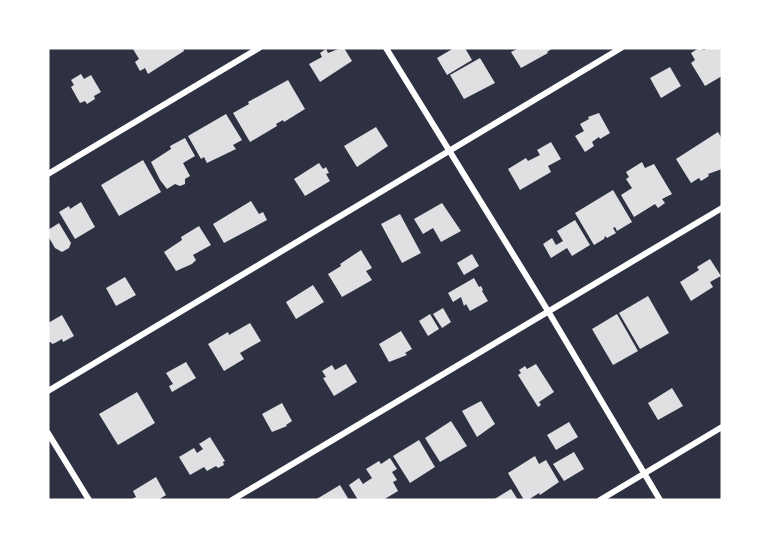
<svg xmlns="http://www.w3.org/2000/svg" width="770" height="548" font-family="Manrope,sans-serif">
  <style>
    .building { fill: #e0e0e3 }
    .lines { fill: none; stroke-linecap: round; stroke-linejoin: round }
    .minor { stroke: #fff; stroke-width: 6 }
  </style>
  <rect width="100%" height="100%" fill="#2d3142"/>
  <path class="building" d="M 134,48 L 183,48 L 184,51 L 148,74 L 145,68 L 140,71 L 135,62 L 139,59 L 133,49 Z
    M 341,48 L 344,48 L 352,61 L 320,82 L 309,64 L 322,57 L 320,53 L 326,49 L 328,53 Z
    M 454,48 L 465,48 L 472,60 L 447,75 L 437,58 Z
    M 519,48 L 553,48 L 547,52 L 548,53 L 521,68 L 511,52 Z
    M 699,48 L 704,50 L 708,48 L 722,48 L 722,76 L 705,86 L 691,63 L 695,60 L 691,53 Z
    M 480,58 L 495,83 L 464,99 L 450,75 Z
    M 670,67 L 681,86 L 661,98 L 650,78 Z
    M 81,74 L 84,79 L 91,75 L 101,92 L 94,96 L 95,99 L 87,104 L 85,101 L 80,103 L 71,87 L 74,85 L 71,80 Z
    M 288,80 L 305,109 L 284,122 L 283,120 L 276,124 L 277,126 L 250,142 L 233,113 L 249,104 L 248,102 Z
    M 599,113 L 610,133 L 600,139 L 599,137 L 596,139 L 592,142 L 594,146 L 585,152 L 575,136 L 584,131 L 580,124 L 589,119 L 588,117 Z
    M 226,114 L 242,140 L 233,145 L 236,149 L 207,163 L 204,157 L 201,159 L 188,136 Z
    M 376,127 L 388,146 L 357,167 L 344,146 Z
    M 718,132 L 722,139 L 722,169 L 708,174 L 709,176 L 701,181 L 699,178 L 691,183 L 676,159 Z
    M 185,138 L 195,156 L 183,163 L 190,176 L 185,179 L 185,184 L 180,186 L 175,184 L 167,189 L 160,180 L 151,162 L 171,149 L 170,146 Z
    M 551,142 L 561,159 L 548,166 L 551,172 L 520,190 L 508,169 L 526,158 L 528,161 L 540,155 L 537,150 Z
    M 143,160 L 161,192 L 119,216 L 101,185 Z
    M 642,162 L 645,168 L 654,164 L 672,194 L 662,199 L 665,203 L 658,208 L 655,204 L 634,217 L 621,195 L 632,188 L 626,179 L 629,177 L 626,172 Z
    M 319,163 L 323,169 L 326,167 L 329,173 L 326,174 L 330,181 L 305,196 L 294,179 Z
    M 613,190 L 632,222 L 617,231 L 615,227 L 613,228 L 616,233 L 607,238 L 605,236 L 604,239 L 594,245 L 575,213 Z
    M 251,201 L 259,214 L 263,212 L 267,220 L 224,243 L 213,224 Z
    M 81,202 L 95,227 L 75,239 L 59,212 L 69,206 L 70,209 Z
    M 442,203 L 461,231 L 441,242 L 433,228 L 423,234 L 414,219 Z
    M 400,214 L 421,253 L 402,263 L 381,224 Z
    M 575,220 L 590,245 L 572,256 L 567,248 L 551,258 L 543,244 L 552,238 L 556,245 L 563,241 L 557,231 Z
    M 59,223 L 71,243 L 69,248 L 62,252 L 55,248 L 48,236 L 48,230 Z
    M 199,226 L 211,245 L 193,255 L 196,260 L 192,264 L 176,271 L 164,252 L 182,240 L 181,237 Z
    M 361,250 L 372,268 L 366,271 L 372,280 L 342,297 L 328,274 L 341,266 L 340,264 Z
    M 472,254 L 479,266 L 464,275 L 457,263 Z
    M 710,259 L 721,276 L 710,282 L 713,287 L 691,301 L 680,282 L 699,270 L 697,267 Z
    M 125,277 L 136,295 L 116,306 L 106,288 Z
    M 474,278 L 479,287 L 481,286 L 483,290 L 482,291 L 488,301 L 470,311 L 466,304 L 464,306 L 461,297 L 453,302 L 448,293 Z
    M 313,285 L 324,302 L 296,319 L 286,302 Z
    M 648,296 L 669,333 L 640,349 L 619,313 Z
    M 443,308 L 451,322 L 442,328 L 433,314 Z
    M 430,314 L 439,329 L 428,336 L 419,321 Z
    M 617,314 L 638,351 L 613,365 L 592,329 Z
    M 62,315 L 74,336 L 63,342 L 62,339 L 55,343 L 52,344 L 51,342 L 48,343 L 48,323 Z
    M 250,323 L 261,341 L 240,353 L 244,359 L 224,371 L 208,344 L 228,332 L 229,335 Z
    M 401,331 L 412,349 L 405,353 L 407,355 L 389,362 L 379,344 Z
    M 186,362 L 196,378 L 172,392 L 169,386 L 173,384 L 166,373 Z
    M 346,364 L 357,382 L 334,396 L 323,378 L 326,377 L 322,371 L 332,365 L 335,370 Z
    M 536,364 L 554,392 L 539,402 L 541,405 L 538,407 L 518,375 L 521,373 L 519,370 L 525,366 L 527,369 Z
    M 672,388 L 683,406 L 658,420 L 648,403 Z
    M 137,392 L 155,423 L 118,445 L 99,414 Z
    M 481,401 L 495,424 L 477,437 L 462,411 Z
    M 282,403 L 292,421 L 286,425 L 287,426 L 272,432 L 262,414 Z
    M 451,421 L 467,446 L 440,462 L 425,438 Z
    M 569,422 L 578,437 L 556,450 L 547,435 Z
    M 210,437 L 225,461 L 223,462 L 224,465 L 218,468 L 216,466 L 207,471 L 204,467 L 190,475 L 179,457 L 194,448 L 197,453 L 203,449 L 199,444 Z
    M 419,440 L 435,467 L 410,483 L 393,456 Z
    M 574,452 L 584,469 L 564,481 L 553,464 Z
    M 535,456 L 539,464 L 546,460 L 559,482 L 540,495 L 539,493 L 528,500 L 524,500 L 508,473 Z
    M 390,458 L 397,469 L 392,472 L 397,480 L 393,482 L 398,491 L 383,500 L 358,500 L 349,485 L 359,478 L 363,484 L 372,478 L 366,469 L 379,461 L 381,464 Z
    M 156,477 L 166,495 L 158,500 L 130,500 L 136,497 L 133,491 Z
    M 340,485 L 349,500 L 315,500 Z
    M 511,489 L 518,500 L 493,500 Z"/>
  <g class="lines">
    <path class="minor" d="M 386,48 L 548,311 L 660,500
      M 48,174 L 259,48
      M 48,391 L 621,48
      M 48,433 L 89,500
      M 232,500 L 722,208
      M 600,500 L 722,427"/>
  </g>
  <rect width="770" height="548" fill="none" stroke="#ffffff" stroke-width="99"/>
</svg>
